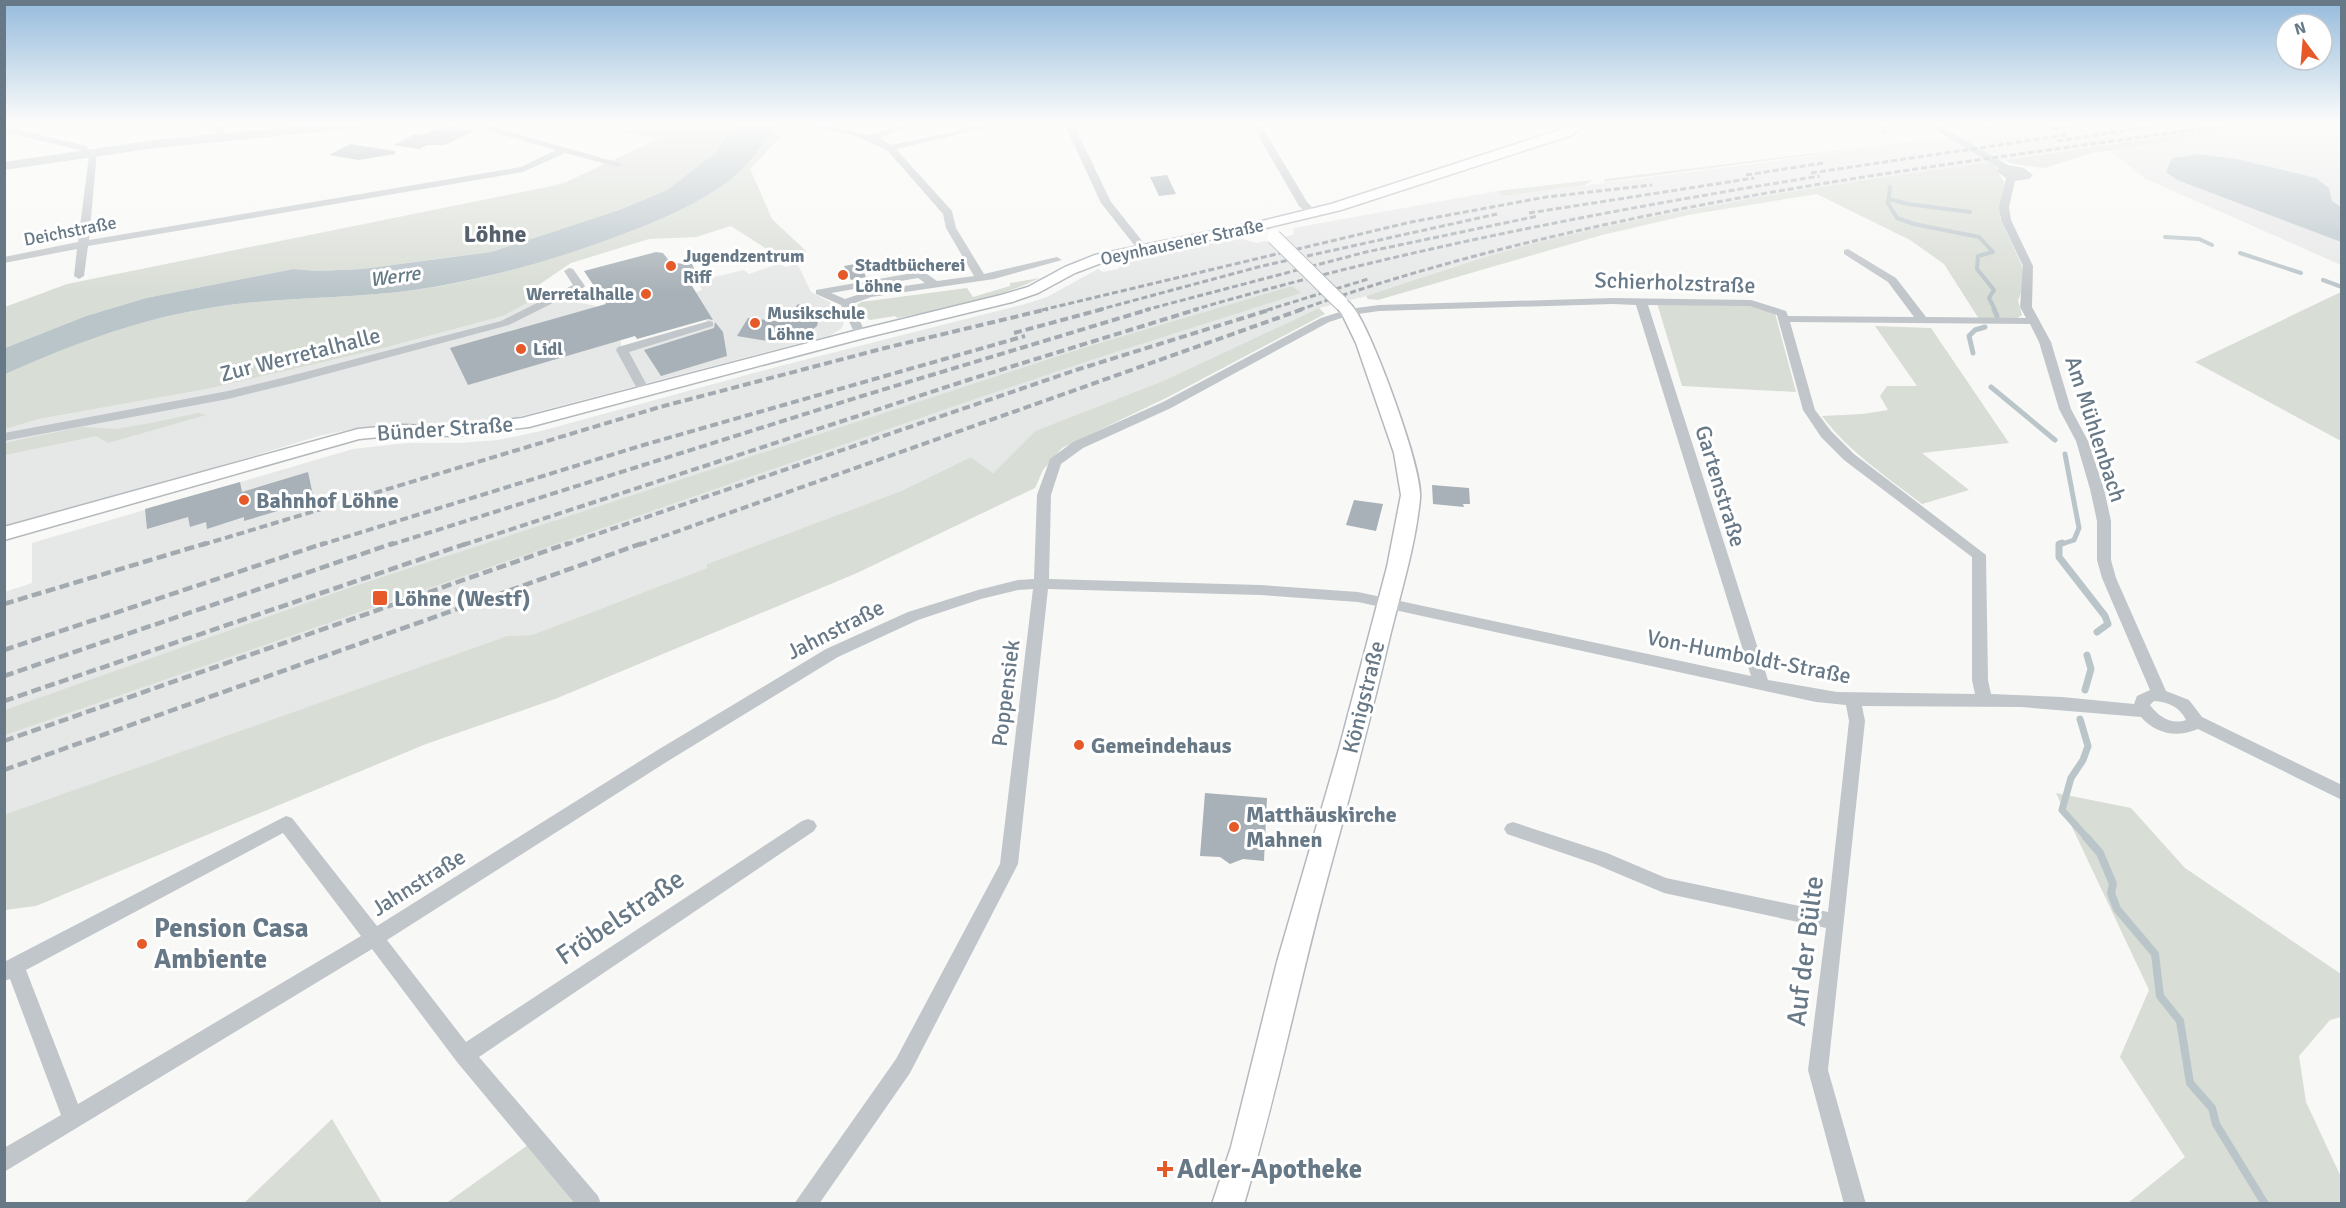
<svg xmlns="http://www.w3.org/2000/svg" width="2346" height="1208" font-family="Signika,sans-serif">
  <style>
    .built { fill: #e6e7e7; fill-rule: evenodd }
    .green { fill: #d8ddd5 }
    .water { fill: #bac5ca }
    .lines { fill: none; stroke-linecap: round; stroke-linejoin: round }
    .stream-far3 { stroke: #bac5ca; stroke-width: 4 }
    .stream-far2 { stroke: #bac5ca; stroke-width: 5 }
    .stream-far1 { stroke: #bac5ca; stroke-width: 7 }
    .stream { stroke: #bac5ca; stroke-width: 8 }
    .building { fill: #a8b1b7 }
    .secondary-casing { stroke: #b4b9be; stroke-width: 3 }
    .minor { fill: #c1c6ca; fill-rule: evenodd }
    .tertiary { fill: #c1c6ca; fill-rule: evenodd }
    .secondary { fill: #fff; fill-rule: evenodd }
    .rail-far2 { stroke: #a2a9af; stroke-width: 3; stroke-dasharray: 6 3; stroke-linecap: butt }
    .rail-far1 { stroke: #a2a9af; stroke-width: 4; stroke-dasharray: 8 4; stroke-linecap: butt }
    .rail { stroke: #a2a9af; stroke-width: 4.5; stroke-dasharray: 10 4.5; stroke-linecap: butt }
    .secondary-bridge-casing { stroke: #b4b9be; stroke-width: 16; stroke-linecap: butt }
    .secondary-bridge { stroke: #fff; stroke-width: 14 }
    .poi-dot { fill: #e65929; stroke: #fff; stroke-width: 2 }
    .labels { text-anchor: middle; stroke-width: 6; stroke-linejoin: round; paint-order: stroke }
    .far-street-label { font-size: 18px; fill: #677887; stroke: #fff }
    .far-poi-label { font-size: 18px; font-weight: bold; fill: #677887; stroke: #fff; text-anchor: start }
    .far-water-label { font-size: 20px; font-style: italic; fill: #637983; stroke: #fff }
    .street-label { font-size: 22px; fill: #677887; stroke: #fff }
    .poi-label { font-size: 22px; font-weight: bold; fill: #677887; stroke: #fff; text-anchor: start }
    .far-district-label { font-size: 24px; font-weight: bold; fill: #55616c; stroke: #fff }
    .near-street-label { font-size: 27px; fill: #677887; stroke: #fff }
    .near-poi-label { font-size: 27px; font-weight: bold; fill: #677887; stroke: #fff; text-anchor: start }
  </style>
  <rect width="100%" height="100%" fill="#f8f8f6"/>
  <path class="built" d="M 2042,123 L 2259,123 L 1934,170 L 1727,203 L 1541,242 L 1455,266 L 1366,296 L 1319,308 L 1163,381 L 1035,431 L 993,473 L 971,457 L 901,491 L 707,564 L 707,568 L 532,635 L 507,636 L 5,815 L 4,592 L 32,583 L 32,543 L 353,449 L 407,443 L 459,443 L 498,440 L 541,431 L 780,366 L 1025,304 L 1047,297 L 1098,269 L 1103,272 L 1118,269 L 1124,262 L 1213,243 L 1242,239 L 1257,243 L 1293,235 L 1294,228 L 1497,191 L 1503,196 L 1807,157 Z
    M 2297,123 L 2341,123 L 2341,207 L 2332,201 L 2329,188 L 2237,159 L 2199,154 L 2172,158 L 2166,171 L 2177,180 L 2341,242 L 2341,265 L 2144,178 L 2110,150 Z
    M 778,264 L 786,267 L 797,264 L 799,267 L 811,292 L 835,305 L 841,312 L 844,323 L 841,329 L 831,335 L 498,422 L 395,424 L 352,429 L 319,436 L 5,531 L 4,429 L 39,419 L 207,389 L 380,349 L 503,316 L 542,295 L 596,306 L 621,342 L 621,352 L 710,326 L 701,313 L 693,293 L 702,290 L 700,286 L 709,283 L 706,280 L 697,281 L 744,270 L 749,274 ZM 798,304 L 814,309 L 820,315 L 819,322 L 814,330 L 789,340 L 774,342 L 755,338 L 798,322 L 791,313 Z"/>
  <path class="green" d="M 640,123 L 736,123 L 715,153 L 667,190 L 619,210 L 491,252 L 362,269 L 318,271 L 293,269 L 242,279 L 146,298 L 86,316 L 5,348 L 5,307 L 67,284 L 552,186 L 566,182 L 658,139 L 623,132 Z
    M 779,123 L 798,123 L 789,128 L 750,169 L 772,219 L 807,252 L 779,257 L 731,226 L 696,237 L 649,239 L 571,263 L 534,288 L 542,295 L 503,316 L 380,349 L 207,389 L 39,419 L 5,429 L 4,374 C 67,347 130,322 198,310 C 269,296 343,300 414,290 C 489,280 562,257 632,229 C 666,216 700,203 729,181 C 752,163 762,144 779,123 Z
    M 2003,123 L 2042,123 L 1970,134 L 1964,130 Z
    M 2259,123 L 2297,123 L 2092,153 L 2044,168 L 2014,164 L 2004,160 Z
    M 1948,137 L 1604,182 L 1605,179 Z
    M 1990,162 L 1997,167 L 1997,171 L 2004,182 L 2000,218 L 2023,268 L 2023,287 L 2018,301 L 2022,315 L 2016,319 L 1979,319 L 1944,264 L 1910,240 L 1817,194 L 1688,215 L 1602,235 L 1378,300 L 1368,299 L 1366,296 C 1424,277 1483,256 1543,241 C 1690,206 1840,183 1990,162 Z
    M 1593,180 L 1585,185 L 1503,196 L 1497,191 Z
    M 1040,278 C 994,300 947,308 897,318 L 895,316 L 870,320 L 862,315 L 856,315 L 853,308 L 861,302 L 967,288 L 973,297 L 1010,286 L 1010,283 Z
    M 1292,286 L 1301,293 L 1094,359 L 972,400 L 5,735 L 5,710 L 346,589 L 1080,349 Z
    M 2341,292 L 2341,441 L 2195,362 Z
    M 1657,303 L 1750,305 L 1775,313 L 1796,392 L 1682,386 Z
    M 1319,308 L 1325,314 L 1168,397 L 1062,448 L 1043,470 L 1035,488 L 857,573 L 555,699 L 426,744 L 36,906 L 5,910 L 4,815 L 507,636 L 532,635 L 707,568 L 707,564 L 901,491 L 971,457 L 993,473 L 1035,431 L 1163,381 Z
    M 1875,326 L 1931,328 L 2009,443 L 1922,453 L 1969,490 L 1922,504 C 1887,477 1849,452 1822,416 L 1863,414 L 1888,410 L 1880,396 L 1887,386 L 1917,386 Z
    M 198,413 L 206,415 L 108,443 L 96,436 L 5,455 L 5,443 L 14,441 L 81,427 L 116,429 L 151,423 Z
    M 2056,793 L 2131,808 L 2185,868 L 2341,974 L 2341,1017 L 2330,1020 L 2299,1056 L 2306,1102 L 2341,1177 L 2341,1203 L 2128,1203 L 2185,1157 L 2120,1057 L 2149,990 Z
    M 332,1119 L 382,1203 L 244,1203 Z
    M 528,1145 L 574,1203 L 445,1204 Z"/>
  <path class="water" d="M 736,123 L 779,123 C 762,144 752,163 729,181 C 695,206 655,222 615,237 C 551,261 483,280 414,290 C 343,300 269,296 198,310 C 130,322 67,347 5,374 L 5,348 L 86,316 L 146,298 L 242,279 L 293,269 L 318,271 L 362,269 L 491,252 L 619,210 L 667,190 L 715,153 Z
    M 2199,154 L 2237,159 L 2316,178 L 2329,188 L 2332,201 L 2341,207 L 2341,242 L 2177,180 L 2166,172 L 2172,158 Z"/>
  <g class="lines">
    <path class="stream-far3" d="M 1883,133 L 1888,123
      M 1890,187 L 1888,203 L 1897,218 L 1914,224 L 1979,237 L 1993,252 L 1978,256 L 1977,269 L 1994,290 L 1989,298 L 1995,310
      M 1889,199 L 1908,204 L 1970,212
      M 2165,237 L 2199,239 L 2212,245
      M 2240,253 L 2301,273
      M 2323,280 L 2342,287"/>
    <path class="stream-far2" d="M 1994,309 L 1997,316
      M 1973,353 L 1969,336 L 1975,330 L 1985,327
      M 1991,387 L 2055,440
      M 2059,545 L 2074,540 L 2079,528 L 2065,454"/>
    <path class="stream-far1" d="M 2062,543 L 2059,544 L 2059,557 L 2105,616 L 2108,624 L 2097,632
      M 2085,690 L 2091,669 L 2087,655
      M 2080,719 L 2088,746 L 2083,760 L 2071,778 L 2062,810 L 2088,839"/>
    <path class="stream" d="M 2086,837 L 2100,853 L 2113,884 L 2111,893 L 2117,909 L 2155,954 L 2160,996 L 2180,1021 L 2190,1083 L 2212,1108 L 2216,1124 L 2265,1204"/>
  </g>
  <path class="building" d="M 448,127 L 474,131 L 445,145 L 427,145 L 419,149 L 394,145 L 415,134 L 424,135 L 434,130 Z
    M 350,144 L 395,151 L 395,154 L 359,160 L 329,155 Z
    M 1167,175 L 1176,194 L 1159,196 L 1150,177 Z
    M 656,252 L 663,253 L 671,263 L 692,264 L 699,279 L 692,286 L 713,320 L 708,319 L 637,339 L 635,336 L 468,385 L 450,348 L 606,304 L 584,271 Z
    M 860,263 L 866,277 L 851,280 L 844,266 Z
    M 798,304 L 813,308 L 820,315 L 817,326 L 809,333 L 796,339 L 774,342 L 737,336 L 748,318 L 783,322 Z
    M 715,322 L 723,332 L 727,356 L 661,376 L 644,350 L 714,328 Z
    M 308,472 L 314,500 L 244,521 L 244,517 L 207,529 L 206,522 L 190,527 L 188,517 L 147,529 L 145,509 L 240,482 L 242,492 Z
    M 1432,485 L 1469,488 L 1470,504 L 1463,504 L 1464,507 L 1433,504 Z
    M 1354,500 L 1383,504 L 1376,531 L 1346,525 Z
    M 1205,793 L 1267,798 L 1264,861 L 1243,859 L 1230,864 L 1220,857 L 1200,856 Z"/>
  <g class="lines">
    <g class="secondary-casing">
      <path id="secondary" d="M 1571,123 L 1586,123 L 1572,135 L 1341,210 L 1262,229 L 1104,262 L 1075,273 L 1038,293 L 1012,302 L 864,338 L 529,427 L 456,436 L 401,435 L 359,439 L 4,540 L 4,527 L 358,429 L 401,425 L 456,426 L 522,418 L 854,331 L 1001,295 L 1028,287 L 1065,267 L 1095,255 L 1262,221 L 1331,204 L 1562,129 Z
        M 1341,298 C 1348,300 1351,304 1355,310 C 1373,334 1423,470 1420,498 C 1416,543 1402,588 1391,632 C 1372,713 1351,792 1329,872 C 1299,982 1277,1094 1244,1204 L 1212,1204 L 1231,1147 L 1277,962 L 1339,749 L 1387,567 L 1401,495 L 1394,453 L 1356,343 L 1342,314 L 1333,303 Z"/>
    </g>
    <path class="minor" d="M 213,123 L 222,123 L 226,131 L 221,139 L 213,137 L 216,131 Z
      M 487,123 L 497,123 L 497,128 L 623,164 L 618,167 L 565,153 L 523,172 L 88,246 L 84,276 L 79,279 L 74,276 L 77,249 L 4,263 L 4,257 L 78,242 L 89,156 L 84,156 L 80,150 L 4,132 L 4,126 L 86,146 L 90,152 L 97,151 L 89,240 L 521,167 L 556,150 L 489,131 Z
      M 792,123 L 814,123 L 872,135 L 905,123 L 918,123 L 880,138 L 891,145 L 991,123 L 1008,123 L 896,149 L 952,211 L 956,228 L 984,274 L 1057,257 L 1062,260 L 994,279 L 871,297 L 852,304 L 866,334 L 860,337 L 856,336 L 841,305 L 816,294 L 816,290 L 918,272 L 927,274 L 937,281 L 974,276 L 946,228 L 943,214 L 887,150 L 855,136 ZM 918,278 L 925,283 L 869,291 L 845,299 L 831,293 Z
      M 1064,123 L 1073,123 L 1111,202 L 1147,247 L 1147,251 L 1139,251 L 1101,203 Z
      M 1251,123 L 1260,123 L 1307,202 L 1318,213 L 1317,215 L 1309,215 L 1299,206 Z
      M 1729,123 L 1743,123 L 1730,129 L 1725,126 Z
      M 1924,123 L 1935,123 L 2008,165 L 2024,168 L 2033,175 L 2029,179 L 2015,181 L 2009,207 L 2011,220 L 2033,266 L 2032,307 L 2051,342 L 2071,409 L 2088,441 L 2104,489 L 2111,521 L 2111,560 L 2116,578 L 2166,691 L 2189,700 L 2202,717 L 2342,785 L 2342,800 L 2198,729 C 2177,738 2156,734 2141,717 L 2021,707 L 1862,706 L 1865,721 L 1828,1070 L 1866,1204 L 1844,1204 L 1808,1070 L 1826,928 L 1664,893 L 1595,864 L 1507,834 L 1504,829 L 1507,824 L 1513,822 L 1607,853 L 1666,878 L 1828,912 L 1849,721 L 1846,705 L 1816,702 L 1358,602 L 1260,595 L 1048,589 L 1018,864 L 910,1073 L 819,1204 L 794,1204 L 896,1059 L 1000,864 L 1033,589 L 1018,590 L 981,599 L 918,620 L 838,657 L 668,761 L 387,940 L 466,1042 L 802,821 L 808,819 L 814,821 L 817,826 L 814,831 L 479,1057 L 598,1196 L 601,1204 L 575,1204 L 457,1062 L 372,949 L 4,1172 L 4,1148 L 61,1115 L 10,979 L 4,981 L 4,962 L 286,816 L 292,818 L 377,926 L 656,751 L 826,649 L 908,612 L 978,590 L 1018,580 L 1034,579 L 1037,495 L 1050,459 L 1073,442 L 1163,402 L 1321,318 L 1349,309 L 1379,305 L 1613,298 L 1751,300 L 1786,311 L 1788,316 L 1914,317 L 1888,282 L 1844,254 L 1844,250 L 1848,249 L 1896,278 L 1926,317 L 2026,318 L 2020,307 L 2023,266 L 2001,220 L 1999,207 L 2006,178 L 1996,171 L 1999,168 ZM 1613,304 L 1636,305 L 1751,676 L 1358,592 L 1260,585 L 1049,579 L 1051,495 L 1061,464 L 1083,448 L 1171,408 L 1329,322 L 1351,315 L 1379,311 ZM 1648,305 L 1750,306 L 1777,315 L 1803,410 L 1821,437 L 1844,460 L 1972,557 L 1972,680 L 1975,694 L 1837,692 L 1768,680 ZM 1790,322 L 2030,324 L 2039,342 L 2059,409 L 2076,441 L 2090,489 L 2097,521 L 2097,560 L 2102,578 L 2150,690 L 2137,696 L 2134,704 L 2062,697 L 1991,694 L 1988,680 L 1986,555 L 1854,454 L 1831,431 L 1815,410 ZM 2154,701 C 2168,702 2180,707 2186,720 C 2171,725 2159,717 2150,705 ZM 283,833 L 361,936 L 78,1104 L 26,970 Z
      M 569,268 L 573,269 L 585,286 L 583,288 L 509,325 L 293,383 L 228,399 L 4,441 L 4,433 L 228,391 L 286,377 L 501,321 L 573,285 L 564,271 Z
      M 709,321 L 713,322 L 713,326 L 629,352 L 650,391 L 648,394 L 640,394 L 616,350 L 618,347 Z"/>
    <path class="tertiary" d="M 332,123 L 376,123 L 370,127 L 155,148 L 4,170 L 4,162 L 155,140 Z"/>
    <use href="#secondary" class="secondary"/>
    <path class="rail-far2" d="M 2052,129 L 2090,123
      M 2057,141 L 2175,123
      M 1811,173 L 2066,135
      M 1746,175 L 1823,163
      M 1529,213 L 1754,178
      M 1042,310 L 1411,222 L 1546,197 L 1652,185
      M 1098,310 L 1262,266 L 1497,214
      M 1145,310 L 1366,252 L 1538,216
      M 1193,310 C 1399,250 1608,210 1820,176
      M 1267,310 L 1368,279
      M 1299,310 C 1603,203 1925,168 2243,123"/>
    <path class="rail-far1" d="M 1014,333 L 1103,309
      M 202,545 L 660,407 L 885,348 L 1048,309
      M 320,545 L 640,446 L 1025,336
      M 390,545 L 862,396 L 1150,309
      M 463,545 L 971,379 L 1198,309
      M 565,545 L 1076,370 L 1272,309
      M 639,545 L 1303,309"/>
    <path class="rail" d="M 4,604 L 207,543
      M 4,650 L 325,543
      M 4,676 L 394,543
      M 4,701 L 468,543
      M 4,741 L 569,543
      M 4,770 L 643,543"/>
    <g class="secondary-bridge-casing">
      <path id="secondary-bridge" d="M 1274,237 L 1341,303"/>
    </g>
    <use href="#secondary-bridge" class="secondary-bridge"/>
  </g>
  <linearGradient id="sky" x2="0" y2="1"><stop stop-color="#95bbdc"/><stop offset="0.42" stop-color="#fcfcfb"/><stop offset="1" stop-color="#fcfcfb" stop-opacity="0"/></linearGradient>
  <rect width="2346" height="292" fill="url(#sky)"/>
  <g class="poi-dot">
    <circle cx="671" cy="266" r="6"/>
    <circle cx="843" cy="275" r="6"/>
    <circle cx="646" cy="294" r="6"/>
    <circle cx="755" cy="323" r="6"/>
    <circle cx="521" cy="349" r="6"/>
    <circle cx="244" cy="500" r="6"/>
    <rect x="372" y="590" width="16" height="16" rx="3"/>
    <circle cx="1079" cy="745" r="6"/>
    <circle cx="1234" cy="827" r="6"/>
    <circle cx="142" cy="944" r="6"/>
    <path d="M1162 1160h6v6h6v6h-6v6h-6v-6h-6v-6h6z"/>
  </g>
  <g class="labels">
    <g class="far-street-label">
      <text transform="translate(70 231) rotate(-11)" y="6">Deichstraße</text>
      <text transform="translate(1182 242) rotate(-12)" y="6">Oeynhausener Straße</text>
    </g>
    <g class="far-poi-label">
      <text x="683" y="262">Jugendzentrum<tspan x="683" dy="21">Riff</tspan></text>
      <text x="855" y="271">Stadtbücherei<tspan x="855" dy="21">Löhne</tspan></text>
      <text x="634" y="300" text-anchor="end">Werretalhalle</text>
      <text x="767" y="319">Musikschule<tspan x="767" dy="21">Löhne</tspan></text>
      <text x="533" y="355">Lidl</text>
    </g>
    <g class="far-water-label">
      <text transform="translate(395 276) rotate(-8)" y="7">Werre</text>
    </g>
    <g class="street-label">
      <text transform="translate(1675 282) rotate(2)" y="8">Schierholzstraße</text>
      <text transform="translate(300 354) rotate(-14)" y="8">Zur Werretalhalle</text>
      <text transform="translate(445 428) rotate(-4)" y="8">Bünder Straße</text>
      <text transform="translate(2096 429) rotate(72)" y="8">Am Mühlenbach</text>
      <text transform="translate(1721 486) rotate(73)" y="8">Gartenstraße</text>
      <text transform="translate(835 629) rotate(-27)" y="8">Jahnstraße</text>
      <text transform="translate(1749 656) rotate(11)" y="8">Von-Humboldt-Straße</text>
      <text transform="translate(1005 693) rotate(-83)" y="8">Poppensiek</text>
      <text transform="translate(1363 697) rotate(-76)" y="8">Königstraße</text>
      <text transform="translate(418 882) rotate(-32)" y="8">Jahnstraße</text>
    </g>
    <g class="poi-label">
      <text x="256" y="508">Bahnhof Löhne</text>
      <text x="394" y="606">Löhne (Westf)</text>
      <text x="1091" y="753">Gemeindehaus</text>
      <text x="1246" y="822">Matthäuskirche<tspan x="1246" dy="25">Mahnen</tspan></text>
    </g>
    <g class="far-district-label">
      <text x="495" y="242">Löhne</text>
    </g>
    <g class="near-street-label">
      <text transform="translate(620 917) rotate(-34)" y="9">Fröbelstraße</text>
      <text transform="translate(1805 951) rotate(-83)" y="9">Auf der Bülte</text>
    </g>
    <g class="near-poi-label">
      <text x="154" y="937">Pension Casa<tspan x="154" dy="31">Ambiente</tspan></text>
      <text x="1177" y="1178">Adler-Apotheke</text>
    </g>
  </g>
  <rect width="2346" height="1208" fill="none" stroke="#677887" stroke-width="12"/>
  <g transform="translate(2304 42) rotate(344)"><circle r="28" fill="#ffffff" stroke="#c2c9cf" stroke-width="1.5"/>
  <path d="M0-4.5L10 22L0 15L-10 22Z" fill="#e65929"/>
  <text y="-9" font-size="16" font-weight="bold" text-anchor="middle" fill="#677887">N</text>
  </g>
</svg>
